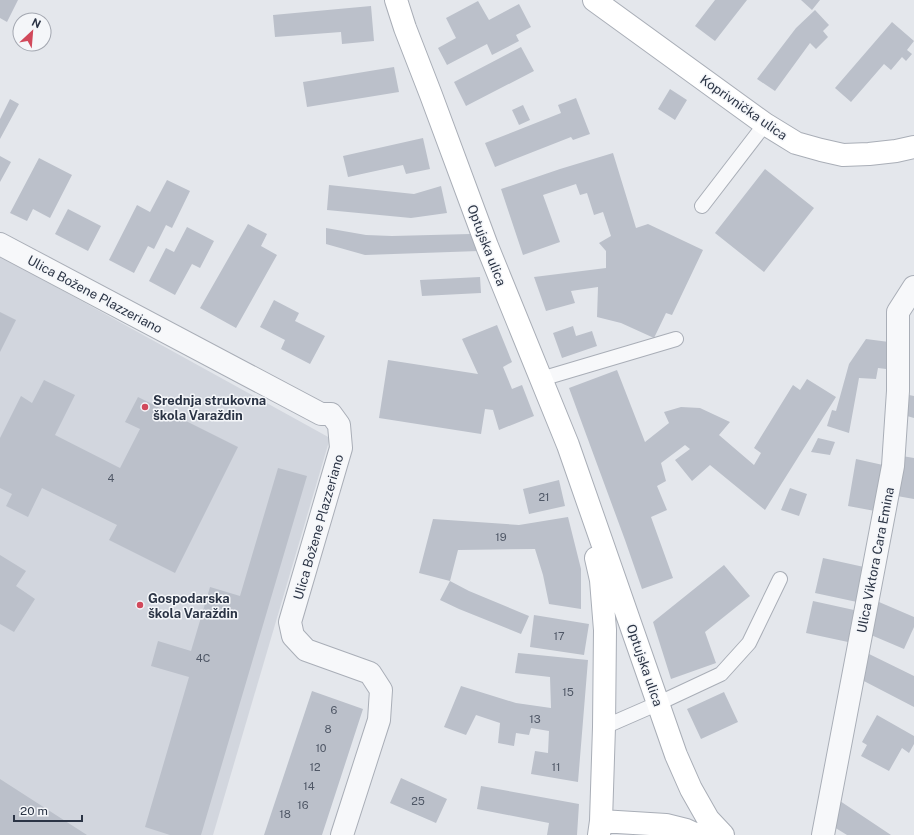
<svg xmlns="http://www.w3.org/2000/svg" width="914" height="835" font-family="'Public Sans',sans-serif">
  <style>
    .built { fill: #d2d6de }
    .building { fill: #bbc0ca }
    .lines { fill: none; stroke-linecap: round; stroke-linejoin: round }
    .lane-casing { stroke: #a9aeb7; stroke-width: 16 }
    .street-casing { stroke: #a9aeb7; stroke-width: 24 }
    .secondary-casing { stroke: #a9aeb7; stroke-width: 24 }
    .lane { stroke: #f7f8fa; stroke-width: 14 }
    .street { stroke: #f7f8fa; stroke-width: 22 }
    .secondary { stroke: #fff; stroke-width: 22 }
    .poi-dot { fill: #d1495b; stroke: #f4f6f9; stroke-width: 1.5 }
    .labels { text-anchor: middle; stroke-width: 3; stroke-linejoin: round; paint-order: stroke }
    .number-label { font-size: 11px; fill: #4f5766 }
    .street-label { font-size: 13px; fill: #2b3445; stroke: #f4f6f9 }
    .poi-label { font-size: 13px; font-weight: bold; fill: #2b3445; stroke: #f4f6f9; text-anchor: start }
  </style>
  <rect width="100%" height="100%" fill="#e4e7ec"/>
  <path class="built" d="M 0,256 L 330,438 L 213,835 L 0,835 Z"/>
  <path class="building" d="M 0,0 L 18,0 L 7,22 L 0,18 Z
    M 715,0 L 747,0 L 715,41 L 695,26 Z
    M 801,0 L 820,0 L 812,10 Z
    M 478,1 L 489,20 L 519,4 L 531,27 L 516,35 L 519,41 L 492,55 L 487,44 L 447,65 L 438,48 L 456,38 L 446,18 Z
    M 371,6 L 374,41 L 342,44 L 341,32 L 275,37 L 273,15 Z
    M 815,10 L 829,25 L 823,31 L 828,37 L 816,49 L 810,43 L 775,91 L 757,79 L 796,28 Z
    M 892,22 L 914,41 L 907,50 L 912,54 L 906,61 L 902,57 L 891,70 L 884,64 L 851,102 L 835,88 Z
    M 521,47 L 534,71 L 466,106 L 454,82 Z
    M 394,67 L 399,92 L 307,107 L 303,82 Z
    M 670,89 L 687,100 L 675,120 L 658,109 Z
    M 576,98 L 590,134 L 573,140 L 571,137 L 495,167 L 485,143 L 561,113 L 558,105 Z
    M 10,99 L 19,104 L 0,139 L 0,119 Z
    M 523,105 L 530,120 L 519,125 L 512,110 Z
    M 423,138 L 430,169 L 406,174 L 403,165 L 348,177 L 343,156 Z
    M 613,153 L 636,228 L 648,224 L 703,250 L 672,315 L 666,313 L 654,338 L 621,323 L 597,317 L 598,287 L 571,291 L 575,303 L 546,311 L 534,277 L 606,268 L 606,251 L 599,243 L 611,236 L 603,212 L 594,215 L 587,193 L 580,195 L 576,184 L 543,195 L 560,242 L 523,255 L 501,189 L 560,169 Z
    M 0,156 L 11,162 L 0,182 Z
    M 39,158 L 72,175 L 50,218 L 33,209 L 27,221 L 10,213 Z
    M 765,169 L 814,208 L 764,272 L 715,233 Z
    M 167,180 L 190,191 L 172,228 L 166,225 L 154,249 L 148,246 L 134,273 L 109,260 L 137,205 L 150,212 Z
    M 329,185 L 414,194 L 441,186 L 447,213 L 411,218 L 327,210 Z
    M 68,209 L 101,226 L 88,251 L 55,234 Z
    M 248,224 L 267,234 L 261,246 L 277,255 L 236,328 L 200,308 Z
    M 187,227 L 214,241 L 200,268 L 192,264 L 175,295 L 149,281 L 166,248 L 174,252 Z
    M 326,228 L 366,235 L 392,236 L 470,234 L 479,251 L 365,255 L 326,244 Z
    M 480,277 L 481,293 L 422,296 L 420,280 Z
    M 274,300 L 299,313 L 295,321 L 325,336 L 310,364 L 281,349 L 285,340 L 260,327 Z
    M 0,312 L 16,320 L 0,352 Z
    M 497,325 L 512,362 L 503,367 L 512,389 L 522,385 L 534,416 L 499,430 L 493,410 L 485,409 L 481,434 L 379,418 L 388,360 L 478,374 L 462,339 Z
    M 573,326 L 576,336 L 592,331 L 597,346 L 562,358 L 553,333 Z
    M 866,339 L 889,342 L 886,369 L 878,368 L 876,379 L 859,378 L 849,433 L 827,426 L 832,410 L 836,411 L 849,364 Z
    M 617,370 L 645,442 L 669,423 L 664,412 L 681,407 L 700,408 L 730,422 L 719,435 L 754,465 L 761,453 L 754,448 L 793,385 L 800,390 L 807,379 L 836,397 L 765,510 L 710,465 L 692,481 L 675,460 L 690,449 L 685,445 L 661,463 L 666,481 L 657,486 L 667,510 L 651,517 L 673,578 L 642,589 L 625,540 L 569,388 Z
    M 44,380 L 75,395 L 55,435 L 120,468 L 140,429 L 125,422 L 138,397 L 238,447 L 175,573 L 109,540 L 117,525 L 42,488 L 28,517 L 6,506 L 12,494 L 0,488 L 0,438 L 21,396 L 32,403 Z
    M 909,395 L 914,396 L 914,418 L 907,416 Z
    M 818,438 L 835,442 L 830,455 L 811,452 Z
    M 902,456 L 914,458 L 914,499 L 897,496 Z
    M 856,459 L 883,465 L 875,511 L 848,506 Z
    M 278,468 L 307,476 L 201,835 L 170,835 L 145,827 L 189,677 L 151,666 L 158,641 L 191,651 L 210,587 L 240,596 Z
    M 559,480 L 565,506 L 529,514 L 523,489 Z
    M 790,488 L 807,494 L 799,516 L 781,510 Z
    M 568,517 L 581,569 L 581,609 L 549,604 L 543,575 L 535,549 L 458,550 L 450,581 L 419,573 L 433,519 L 519,525 Z
    M 0,555 L 26,571 L 16,586 L 35,599 L 14,632 L 0,624 Z
    M 823,558 L 864,567 L 857,602 L 815,593 Z
    M 724,565 L 750,596 L 705,632 L 716,663 L 671,679 L 653,622 Z
    M 450,581 L 469,591 L 529,616 L 521,634 L 459,609 L 440,600 Z
    M 813,601 L 854,610 L 848,642 L 806,633 Z
    M 879,602 L 914,617 L 914,627 L 904,649 L 871,635 Z
    M 534,615 L 589,624 L 584,655 L 530,647 Z
    M 865,652 L 914,676 L 914,707 L 860,679 Z
    M 518,653 L 588,660 L 578,782 L 531,774 L 535,751 L 548,753 L 549,731 L 531,728 L 529,735 L 516,733 L 514,746 L 498,743 L 500,723 L 476,715 L 466,735 L 444,727 L 461,686 L 516,703 L 551,708 L 550,677 L 515,673 Z
    M 312,691 L 363,709 L 322,835 L 264,835 Z
    M 724,692 L 738,722 L 701,739 L 687,709 Z
    M 877,715 L 914,736 L 914,744 L 909,753 L 902,748 L 889,771 L 861,756 L 867,745 L 862,742 Z
    M 401,778 L 447,799 L 436,823 L 390,803 Z
    M 0,779 L 87,835 L 0,835 Z
    M 481,786 L 579,804 L 577,835 L 547,835 L 549,823 L 477,809 Z
    M 840,801 L 891,835 L 847,835 L 834,827 Z"/>
  <g class="lines">
    <g class="lane-casing">
      <path id="lane" d="M 702,206 L 765,124
        M 541,379 L 676,339
        M 604,727 L 659,703 L 721,674 L 749,643 L 780,579"/>
    </g>
    <g class="street-casing">
      <path id="street" d="M 0,244 L 321,414 L 331,414 L 339,425 L 341,448 L 290,622 L 293,636 L 306,650 L 370,673 L 381,690 L 379,720 L 342,835
        M 823,835 L 893,466 L 898,391 L 898,312 L 914,287"/>
    </g>
    <g class="secondary-casing">
      <path id="secondary" d="M 396,0 L 405,28 L 431,95 L 487,246 L 568,445 L 676,755 L 691,789 L 708,819 L 723,835
        M 594,0 L 765,124 L 796,143 L 821,150 L 843,155 L 869,154 L 896,151 L 914,147
        M 596,558 L 601,580 L 605,630 L 604,727 L 601,821 L 599,835
        M 601,821 L 666,825 L 686,830 L 697,835"/>
    </g>
    <use href="#lane" class="lane"/>
    <use href="#street" class="street"/>
    <use href="#secondary" class="secondary"/>
  </g>
  <g class="poi-dot">
    <circle cx="145" cy="407" r="4"/>
    <circle cx="140" cy="605" r="4"/>
  </g>
  <g class="labels">
    <g class="number-label">
      <text x="111" y="482">4</text>
      <text x="544" y="501">21</text>
      <text x="501" y="541">19</text>
      <text x="559" y="640">17</text>
      <text x="203" y="662">4C</text>
      <text x="568" y="696">15</text>
      <text x="334" y="714">6</text>
      <text x="535" y="723">13</text>
      <text x="328" y="733">8</text>
      <text x="321" y="752">10</text>
      <text x="315" y="771">12</text>
      <text x="556" y="771">11</text>
      <text x="309" y="790">14</text>
      <text x="418" y="805">25</text>
      <text x="303" y="809">16</text>
      <text x="285" y="818">18</text>
    </g>
    <g class="street-label">
      <text transform="translate(744 107) rotate(35)" y="5">Koprivnička ulica</text>
      <text transform="translate(487 245) rotate(69)" y="5">Optujska ulica</text>
      <text transform="translate(95 294) rotate(28)" y="5">Ulica Božene Plazzeriano</text>
      <text transform="translate(318 527) rotate(-74)" y="5">Ulica Božene Plazzeriano</text>
      <text transform="translate(875 560) rotate(-79)" y="5">Ulica Viktora Cara Emina</text>
      <text transform="translate(645 665) rotate(71)" y="5">Optujska ulica</text>
    </g>
    <g class="poi-label">
      <text x="153" y="405">Srednja strukovna<tspan x="153" dy="15">škola Varaždin</tspan></text>
      <text x="148" y="603">Gospodarska<tspan x="148" dy="15">škola Varaždin</tspan></text>
    </g>
  </g>
  <g transform="translate(32 32) rotate(26)"><circle r="19" fill="#f4f6f9" stroke="#a4a8b1"/>
  <path d="M0-3L7 15L0 10L-7 15Z" fill="#d1495b"/>
  <text y="-6" font-size="11" font-weight="bold" text-anchor="middle" fill="#2b3445">N</text>
  </g>
  <path d="M14 815v6h68v-6" fill="none" stroke="#2b3445" stroke-width="2"/>
  <text x="20" y="815" font-size="12" fill="#2b3445" stroke="#f4f6f9" stroke-width="3" paint-order="stroke">20 m</text>
</svg>
